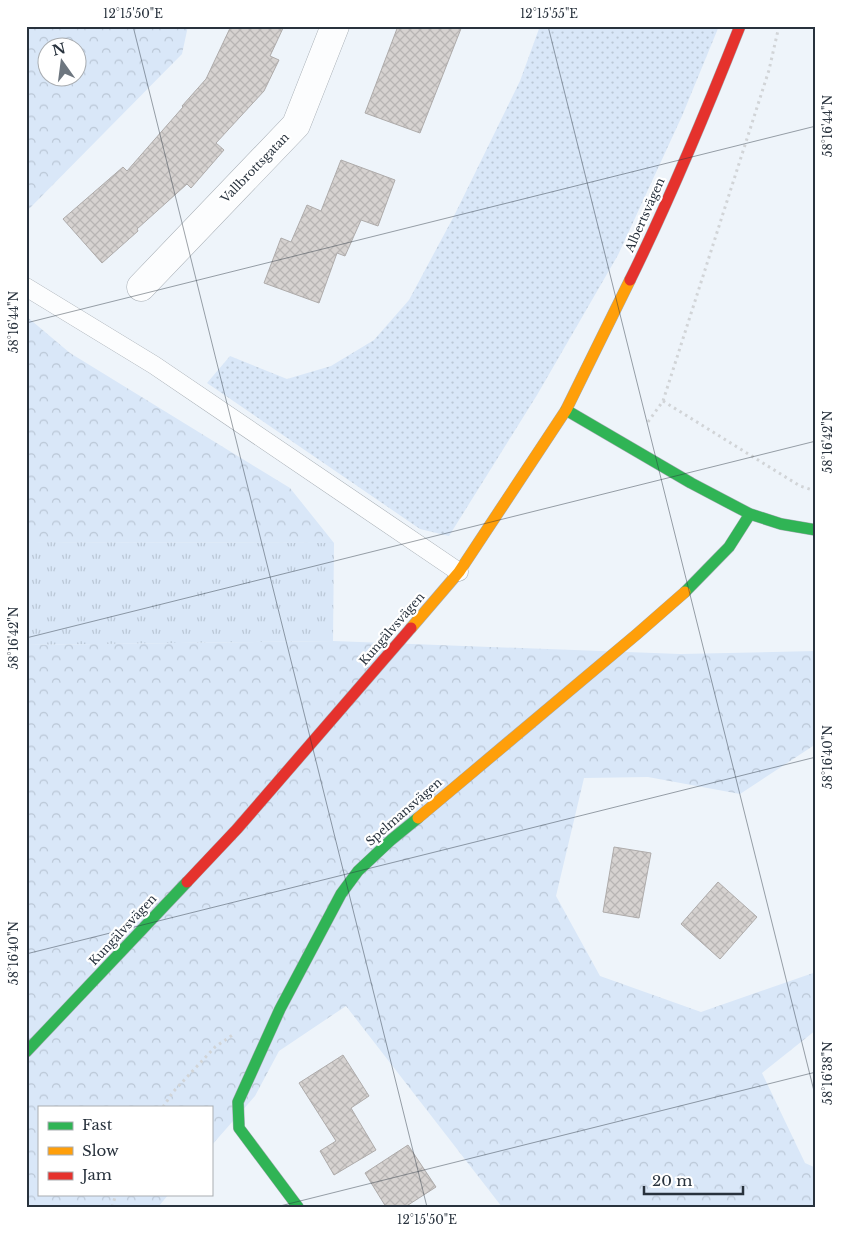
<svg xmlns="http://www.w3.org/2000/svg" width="842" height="1233" font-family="'Libre Baskerville',serif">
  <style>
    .grass { fill: url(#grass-tufts) }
    .forest { fill: url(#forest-crowns); fill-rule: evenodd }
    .park { fill: url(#park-dots) }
    .building { fill: url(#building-cross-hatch); stroke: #aeabaa }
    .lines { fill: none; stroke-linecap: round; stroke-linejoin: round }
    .lane-casing { stroke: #a4abb2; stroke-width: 19 }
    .street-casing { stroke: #a4abb2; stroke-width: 29 }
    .fast-casing { stroke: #a4abb2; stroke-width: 12 }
    .slow-casing { stroke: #a4abb2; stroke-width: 12 }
    .jam-casing { stroke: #a4abb2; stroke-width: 12 }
    .path { stroke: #d1d4d7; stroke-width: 3; stroke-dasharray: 2.5 4; stroke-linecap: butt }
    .lane { stroke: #fcfdfe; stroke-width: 18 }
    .street { stroke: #fcfdfe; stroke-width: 28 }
    .fast { stroke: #30b455; stroke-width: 11 }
    .slow { stroke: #ff9f0a; stroke-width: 11 }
    .jam { stroke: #e5322d; stroke-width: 11 }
    .ticks { fill: none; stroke: #28323d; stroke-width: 1; stroke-opacity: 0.45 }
    .labels { text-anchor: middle; stroke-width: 4.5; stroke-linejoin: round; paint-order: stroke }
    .street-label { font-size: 12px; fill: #28323d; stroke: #fff }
    .neatline { fill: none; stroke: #28323d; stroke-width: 2 }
    .ticks-label { font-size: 12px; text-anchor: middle; fill: #28323d }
  </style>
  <defs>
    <pattern id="grass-tufts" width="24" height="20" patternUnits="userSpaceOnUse" patternTransform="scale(1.25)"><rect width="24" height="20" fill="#d9e7f8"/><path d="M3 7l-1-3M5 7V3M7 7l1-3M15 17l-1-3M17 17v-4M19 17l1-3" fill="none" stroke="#bac7d6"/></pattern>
    <pattern id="forest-crowns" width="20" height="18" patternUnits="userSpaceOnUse" patternTransform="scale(1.25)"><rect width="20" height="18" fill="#d9e7f8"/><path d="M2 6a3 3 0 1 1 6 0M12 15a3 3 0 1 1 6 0" fill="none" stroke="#bac7d6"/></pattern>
    <pattern id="park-dots" width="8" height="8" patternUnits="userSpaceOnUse" patternTransform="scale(1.25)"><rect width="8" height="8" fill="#d9e7f8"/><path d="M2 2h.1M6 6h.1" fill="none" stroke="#bac7d6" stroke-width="1.8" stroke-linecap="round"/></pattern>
    <pattern id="building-cross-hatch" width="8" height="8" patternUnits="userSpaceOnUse" patternTransform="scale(1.25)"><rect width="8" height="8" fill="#d6d2d0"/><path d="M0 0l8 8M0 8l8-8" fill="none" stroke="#b8b5b4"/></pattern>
  </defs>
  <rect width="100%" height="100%" fill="#eef4fa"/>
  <path class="grass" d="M 26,542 L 334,543 L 333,641 L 26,645 Z"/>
  <path class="forest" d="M 26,26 L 188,26 L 182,54 L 26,212 ZM 48,48 L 78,48 L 78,78 L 48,78 Z
    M 26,316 L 70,353 L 290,488 L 334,543 L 26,542 Z
    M 333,641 L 680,654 L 816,651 L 816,744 L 740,794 L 648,777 L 584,778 L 556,896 L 600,976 L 701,1012 L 816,972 L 816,1030 L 762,1073 L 805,1163 L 816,1168 L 816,1207 L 502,1207 L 346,1006 L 279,1051 L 255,1096 L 211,1146 L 211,1107 L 39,1107 L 39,1194 L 169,1194 L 158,1207 L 26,1207 L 26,645 Z"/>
  <path class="park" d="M 540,26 L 719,26 L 682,116 L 618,255 L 537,395 L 449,536 L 420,529 L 207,383 L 230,356 L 287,379 L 331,366 L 374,340 L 409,300 L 454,216 L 520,81 Z"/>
  <path class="building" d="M 231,26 L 284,26 L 270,56 L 279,60 L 264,91 L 216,143 L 224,150 L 191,188 L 187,184 L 137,229 L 138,231 L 102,263 L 63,219 L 123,167 L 127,171 L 183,107 L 182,106 L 206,79 Z
    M 398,26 L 462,26 L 420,133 L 365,113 Z
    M 341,160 L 395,180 L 378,226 L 361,220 L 345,256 L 337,253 L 319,303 L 264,283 L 281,238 L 291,242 L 307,205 L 321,211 Z
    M 614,847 L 651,853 L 639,918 L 603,912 Z
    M 718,882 L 757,917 L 720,959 L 681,924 Z
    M 343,1055 L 369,1096 L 351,1108 L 376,1150 L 334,1175 L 320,1151 L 336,1141 L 299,1083 Z
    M 408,1145 L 436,1187 L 405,1207 L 386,1207 L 365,1173 Z"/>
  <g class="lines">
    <g class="lane-casing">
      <path id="lane" d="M 26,287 L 154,365 L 459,572"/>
    </g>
    <g class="street-casing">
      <path id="street" d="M 141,287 L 296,125 L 335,26"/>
    </g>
    <g class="fast-casing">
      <path id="fast" d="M 566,410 L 691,483 L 750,514 L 781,524 L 816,530
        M 685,592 L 729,547 L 750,514
        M 26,1052 L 187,882
        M 298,1207 L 239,1128 L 238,1102 L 280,1009 L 341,894 L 358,871 L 391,840 L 418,818"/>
    </g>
    <g class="slow-casing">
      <path id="slow" d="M 411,628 L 459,572 L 566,410 L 630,280
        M 418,818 L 637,634 L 685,592"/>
    </g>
    <g class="jam-casing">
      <path id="jam" d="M 630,280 C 671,197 706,112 740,26
        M 187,882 L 237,829 L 411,628"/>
    </g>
    <path class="path" d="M 663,401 L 800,486 L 816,491
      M 648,422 L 663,401 L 769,70 L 779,26
      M 163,1107 L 173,1092 L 215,1047 L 234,1034
      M 112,1207 L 116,1194"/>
    <use href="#lane" class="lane"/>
    <use href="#street" class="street"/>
    <use href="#fast" class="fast"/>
    <use href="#slow" class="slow"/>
    <use href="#jam" class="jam"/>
  </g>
  <path class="ticks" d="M 133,26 L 427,1207M 548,26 L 816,1099M 26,323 L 816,126M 26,638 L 816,441M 26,954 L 816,757M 276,1207 L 816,1072"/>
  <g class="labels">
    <g class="street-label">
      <text transform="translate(255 168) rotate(-46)" y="4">Vallbrottsgatan</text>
      <text transform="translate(645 215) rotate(-66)" y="4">Albertsvägen</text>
      <text transform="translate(392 629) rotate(-49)" y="4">Kungälvsvägen</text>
      <text transform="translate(404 812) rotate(-41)" y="4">Spelmansvägen</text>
      <text transform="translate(123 930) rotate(-47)" y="4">Kungälvsvägen</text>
    </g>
  </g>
  <rect width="842" height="1233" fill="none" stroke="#ffffff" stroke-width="55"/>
  <rect x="38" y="1106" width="175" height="90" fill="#ffffff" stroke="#a9adb1"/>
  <rect x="48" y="1122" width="25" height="8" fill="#30b455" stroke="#a9adb1"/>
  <text x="82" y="1130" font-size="15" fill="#28323d">Fast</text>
  <rect x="48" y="1147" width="25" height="8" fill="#ff9f0a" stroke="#a9adb1"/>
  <text x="82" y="1156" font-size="15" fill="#28323d">Slow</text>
  <rect x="48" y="1172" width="25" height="8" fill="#e5322d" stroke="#a9adb1"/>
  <text x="82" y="1180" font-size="15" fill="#28323d">Jam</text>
  <g transform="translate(62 62) rotate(346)"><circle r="24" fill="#ffffff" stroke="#a9adb1"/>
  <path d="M0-4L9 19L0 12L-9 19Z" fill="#6d767f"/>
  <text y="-8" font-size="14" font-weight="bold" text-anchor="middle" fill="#28323d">N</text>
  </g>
  <path d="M644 1186v8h99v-8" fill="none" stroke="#28323d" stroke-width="2.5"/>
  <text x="652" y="1186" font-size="15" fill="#28323d" stroke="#ffffff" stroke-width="4" paint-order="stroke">20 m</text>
  <rect x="28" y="28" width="786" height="1178" class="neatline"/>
  <g class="ticks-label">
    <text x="133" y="18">12°15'50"E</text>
    <text x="549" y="18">12°15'55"E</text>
    <text transform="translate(828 126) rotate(-90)" y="4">58°16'44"N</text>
    <text transform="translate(14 322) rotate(-90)" y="4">58°16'44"N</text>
    <text transform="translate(828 442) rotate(-90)" y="4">58°16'42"N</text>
    <text transform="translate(14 638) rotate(-90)" y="4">58°16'42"N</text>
    <text transform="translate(828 757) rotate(-90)" y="4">58°16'40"N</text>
    <text transform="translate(14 953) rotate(-90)" y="4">58°16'40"N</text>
    <text transform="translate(828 1073) rotate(-90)" y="4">58°16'38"N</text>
    <text x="427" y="1224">12°15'50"E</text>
  </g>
</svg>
